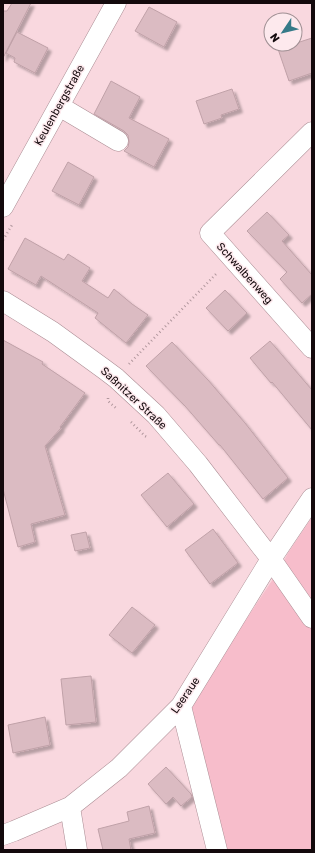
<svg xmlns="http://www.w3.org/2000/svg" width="315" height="853" font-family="Rubik,sans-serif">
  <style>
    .green { fill: #f7bdcb }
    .building { fill: #dbbbc2; stroke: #c0a1a8; filter: url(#shadow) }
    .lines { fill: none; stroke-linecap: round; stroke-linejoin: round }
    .minor-casing { stroke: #ab8d94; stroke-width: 21 }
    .path { stroke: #b1979d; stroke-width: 2.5; stroke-dasharray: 1 3; stroke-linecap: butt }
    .minor { stroke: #fff; stroke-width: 20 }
    .labels { text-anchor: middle; stroke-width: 3; stroke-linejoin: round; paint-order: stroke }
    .street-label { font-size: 11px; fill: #13090c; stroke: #fde9ed }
  </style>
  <defs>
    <filter id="shadow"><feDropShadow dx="3.5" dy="3.5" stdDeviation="1" flood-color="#0004"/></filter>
  </defs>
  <rect width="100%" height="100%" fill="#f9d8df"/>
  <path class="green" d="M 312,517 L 312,850 L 214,850 L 189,705 L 279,570 L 288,553 Z"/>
  <path class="building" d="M 12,3 L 31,3 L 3,58 L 3,11 L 7,11 Z
    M 149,7 L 177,22 L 164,47 L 135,31 Z
    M 17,32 L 48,48 L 35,73 L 14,62 L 15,58 L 6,53 Z
    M 312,38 L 312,73 L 289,81 L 278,49 Z
    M 111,81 L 140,97 L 129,118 L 169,139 L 154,167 L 124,151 L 128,147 L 129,142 L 128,135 L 124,131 L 94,114 Z
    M 232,89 L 239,109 L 221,115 L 222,118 L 204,124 L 196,101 Z
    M 68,162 L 94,177 L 79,205 L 52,191 Z
    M 267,212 L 289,235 L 282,241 L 312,275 L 312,294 L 302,303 L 280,279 L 287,272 L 247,231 Z
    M 25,238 L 64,260 L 68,254 L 90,268 L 82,281 L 108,298 L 114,289 L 132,304 L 148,315 L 126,343 L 95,318 L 98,313 L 41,276 L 36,285 L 8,269 Z
    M 225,290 L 247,313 L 228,331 L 206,308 Z
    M 3,340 L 43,362 L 42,364 L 85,393 L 60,427 L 61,428 L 45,446 L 65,515 L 31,524 L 35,542 L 18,547 L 3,489 Z
    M 270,341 L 312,390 L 312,430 L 272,382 L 271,383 L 250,358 Z
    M 172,342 L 208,380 L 245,423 L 288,478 L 263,499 L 220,445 L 219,445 L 185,406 L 146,366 Z
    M 168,473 L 194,504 L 167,527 L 141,495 Z
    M 213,529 L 238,563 L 210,584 L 185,550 Z
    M 86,532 L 90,548 L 75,551 L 71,535 Z
    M 132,607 L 155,625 L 132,653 L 109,635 Z
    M 91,676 L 96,722 L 66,725 L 61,679 Z
    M 45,717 L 50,745 L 13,753 L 8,725 Z
    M 166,767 L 191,794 L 192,797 L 181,806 L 173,797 L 166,804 L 148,784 Z
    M 149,806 L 155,833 L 129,839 L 131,850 L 103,850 L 98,829 L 129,821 L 127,812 Z"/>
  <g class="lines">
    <g class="minor-casing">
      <path id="minor" d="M 59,106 L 118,141
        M 312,132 L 210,233 L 312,348
        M 3,207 L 116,3
        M 3,301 L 53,332 L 104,369 L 116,378 L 156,415 L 198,464 L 271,559 L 312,618
        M 181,706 L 217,850
        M 70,807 L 77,850
        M 3,835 L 14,831 L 70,807 L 119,768 L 181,706 L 271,559 L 312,498"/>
    </g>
    <path class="path" d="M 3,240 L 12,225
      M 129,364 L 218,272
      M 108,398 L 108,401 L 117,409
      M 131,422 L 145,436 L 147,437"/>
    <use href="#minor" class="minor"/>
  </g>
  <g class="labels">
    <g class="street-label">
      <text transform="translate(59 105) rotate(-61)" y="4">Keulenbergstraße</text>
      <text transform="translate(245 273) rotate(48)" y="4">Schwalbenweg</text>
      <text transform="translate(134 398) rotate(43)" y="4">Saßnitzer Straße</text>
      <text transform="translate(185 695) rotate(-55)" y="4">Leeraue</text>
    </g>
  </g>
  <rect width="315" height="853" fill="none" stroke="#13090c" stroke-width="8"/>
  <g transform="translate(283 32) rotate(235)"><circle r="19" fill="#fde9ed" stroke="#9f8f93"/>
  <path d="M0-3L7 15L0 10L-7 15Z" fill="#357a88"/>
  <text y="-6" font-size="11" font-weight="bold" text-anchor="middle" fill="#13090c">N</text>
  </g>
</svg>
